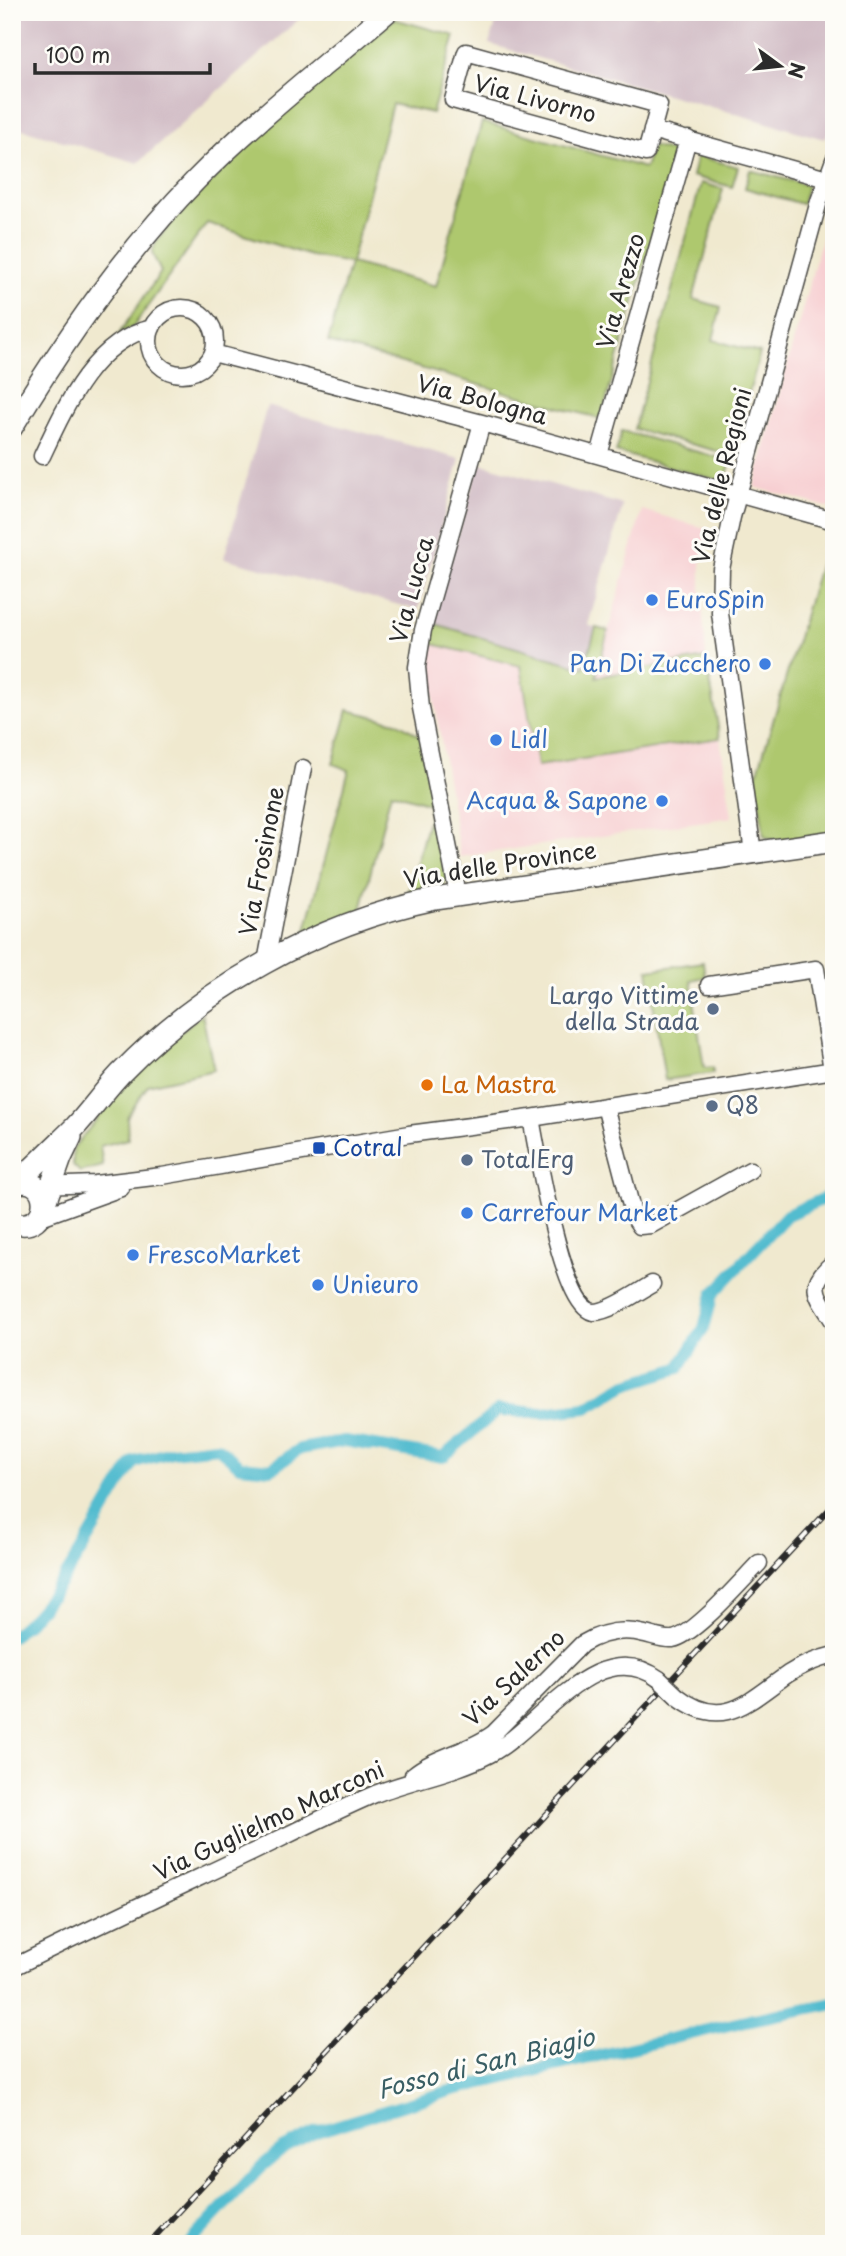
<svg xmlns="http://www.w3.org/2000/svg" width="846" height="2256" font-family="'Playpen Sans',sans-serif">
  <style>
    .built { fill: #f7cfd2 }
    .industrial { fill: #d2bdc6 }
    .green { fill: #aec86e; stroke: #6c7a4c; stroke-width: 2 }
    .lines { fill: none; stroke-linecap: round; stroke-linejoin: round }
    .canal { stroke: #53bccf; stroke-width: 12 }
    .minor-casing { stroke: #494844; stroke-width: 19 }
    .major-casing { stroke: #494844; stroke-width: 24 }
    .minor { stroke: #fff; stroke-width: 16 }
    .major { stroke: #fff; stroke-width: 21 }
    .rail-casing { stroke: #2b2b2b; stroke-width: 6 }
    .rail { stroke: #fdfcf7; stroke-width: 3.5; stroke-dasharray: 10; stroke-linecap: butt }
    .minor-bridge-casing { stroke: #494844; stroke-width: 19; stroke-linecap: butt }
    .minor-bridge { stroke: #fff; stroke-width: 16 }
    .shop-dot { fill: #3f7fe0; stroke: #fdfcf7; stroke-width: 2.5 }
    .service-dot { fill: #5c6f8a; stroke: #fdfcf7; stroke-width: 2.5 }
    .food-dot { fill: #e8710a; stroke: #fdfcf7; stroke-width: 2.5 }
    .transit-dot { fill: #1a4fb4; stroke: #fdfcf7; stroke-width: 2.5 }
    .labels { text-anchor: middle; stroke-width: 6; stroke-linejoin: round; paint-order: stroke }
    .street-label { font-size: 23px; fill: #2b2b2b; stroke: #fdfcf7 }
    .shop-label { font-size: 23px; fill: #366cbe; stroke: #fdfcf7; text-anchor: start }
    .service-label { font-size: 23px; fill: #4e5e75; stroke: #fdfcf7; text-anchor: start }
    .food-label { font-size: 23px; fill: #c56008; stroke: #fdfcf7; text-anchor: start }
    .transit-label { font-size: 23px; fill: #164399; stroke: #fdfcf7; text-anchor: start }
    .water-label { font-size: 24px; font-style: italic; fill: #395e64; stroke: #fdfcf7 }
  </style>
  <rect width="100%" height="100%" fill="#fdfcf7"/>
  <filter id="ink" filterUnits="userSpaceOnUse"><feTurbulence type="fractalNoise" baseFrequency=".0143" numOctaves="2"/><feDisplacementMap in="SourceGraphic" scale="14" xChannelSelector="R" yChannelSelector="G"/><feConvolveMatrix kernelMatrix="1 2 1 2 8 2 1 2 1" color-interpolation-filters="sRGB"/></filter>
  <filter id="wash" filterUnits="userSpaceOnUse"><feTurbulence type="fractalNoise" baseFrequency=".00686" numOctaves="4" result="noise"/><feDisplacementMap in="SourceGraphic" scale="28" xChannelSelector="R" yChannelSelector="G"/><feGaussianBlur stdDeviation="1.57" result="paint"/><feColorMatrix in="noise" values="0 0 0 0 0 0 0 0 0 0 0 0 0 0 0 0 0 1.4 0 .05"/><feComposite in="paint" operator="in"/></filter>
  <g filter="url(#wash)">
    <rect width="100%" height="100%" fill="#f0e9cf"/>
    <path class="built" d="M 834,193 L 834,509 L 754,487 Z
      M 642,510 L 708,529 L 701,566 L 701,588 L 706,658 L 595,678 Z
      M 425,642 L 522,666 L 538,766 L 720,738 L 732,817 L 460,857 Z"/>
    <path class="industrial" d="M 12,12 L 307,12 L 138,163 L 12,126 Z
      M 500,12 L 651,12 L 658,14 L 659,12 L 834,12 L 834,123 L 824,139 L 489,44 Z
      M 267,406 L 460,459 L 418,610 L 224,558 Z
      M 479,463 L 623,505 L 588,625 L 596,628 L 585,668 L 432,623 Z"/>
    <path class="green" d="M 394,19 L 455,36 L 432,113 L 392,104 L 351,263 L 436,286 L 482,122 L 645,168 L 652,146 L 676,153 L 601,419 L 328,342 L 350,263 L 311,256 L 207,223 L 133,327 L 119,334 L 161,272 L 152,253 L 156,242 L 172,222 L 250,141 Z
      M 697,156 L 738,167 L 732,187 L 692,176 Z
      M 750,170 L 807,185 L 802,204 L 745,188 Z
      M 701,183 L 723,189 L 693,299 L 721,307 L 713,340 L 760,353 L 732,455 L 634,429 Z
      M 622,431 L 731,461 L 725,482 L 616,452 Z
      M 821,560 L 834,562 L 834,834 L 775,841 L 764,836 L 756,778 Z
      M 432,623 L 584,668 L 596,628 L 608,631 L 596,677 L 706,658 L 720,738 L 537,766 L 521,666 L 425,642 Z
      M 348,710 L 396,722 L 420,736 L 447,878 L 442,889 L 408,895 L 430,813 L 428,811 L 430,804 L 391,792 L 360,914 L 304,937 L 349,770 L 333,764 Z
      M 703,962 L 705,977 L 691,980 L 704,1068 L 713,1067 L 713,1073 L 665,1080 L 648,970 Z
      M 202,1014 L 214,1070 L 148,1085 L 127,1117 L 128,1139 L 100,1146 L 103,1166 L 80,1172 L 73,1165 L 73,1148 L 144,1062 Z"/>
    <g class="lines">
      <path class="canal" d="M 12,1636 C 62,1600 99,1514 134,1462 L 172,1452 L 217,1447 L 240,1466 L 271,1469 L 300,1449 L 345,1441 L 443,1457 L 498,1410 L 543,1413 L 586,1408 L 625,1385 L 679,1368 L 704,1328 L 713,1294 L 787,1215 L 823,1199 L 834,1192
        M 189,2244 L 261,2167 L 283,2149 L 316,2132 L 453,2090 L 750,2020 L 834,2003"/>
    </g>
  </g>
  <g filter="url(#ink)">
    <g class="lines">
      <g class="minor-casing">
        <path id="minor" d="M 466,52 L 659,105 L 646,153 L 453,100 Z
          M 652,130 L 834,181
          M149 341a33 33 0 1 1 66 0a33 33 0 1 1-66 0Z
          M 213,353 L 482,423 L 834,521
          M 599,455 L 688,139
          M 42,456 C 65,407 94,341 152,328
          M 753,853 L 720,613 L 721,569 L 732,517 L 819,201 L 834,160
          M 458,895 L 421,708 L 417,667 L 423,630 L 482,423
          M 266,962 L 303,768
          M 709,985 L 816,969 L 832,1070
          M 605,1106 L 634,1217 L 640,1226 L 651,1225 L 750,1170
          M 531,1118 C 537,1148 562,1310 594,1312 C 610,1312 638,1292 652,1284
          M 42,1186 L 95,1184 L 162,1176 L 409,1134 L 531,1118 L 834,1070
          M 38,1218 L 121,1188
          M 834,1262 C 805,1286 817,1295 834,1322
          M 677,1696 C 723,1732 749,1701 788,1674 C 802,1665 817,1659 834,1655
          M 413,1775 C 436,1756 469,1752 494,1733 L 582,1644 C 602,1632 623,1628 645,1634 C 654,1636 663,1640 673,1639 C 695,1635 741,1581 759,1563
          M 12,1968 C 91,1928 171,1891 251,1853 C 292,1833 333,1812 375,1794 C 413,1779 454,1773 490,1754 C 540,1728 597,1633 659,1679"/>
      </g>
      <g class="major-casing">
        <path id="major" d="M 12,427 C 65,339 124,254 196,180 C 255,120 323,67 387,12
          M 12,1183 C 23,1179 32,1168 41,1160 C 52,1149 64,1138 75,1127 C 91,1110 104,1091 120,1074 C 204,987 315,924 435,899 L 834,841
          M 12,1185 C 53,1168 54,1237 12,1222
          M 44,1206 L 61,1158 L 71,1137"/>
      </g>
      <use href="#minor" class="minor"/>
      <use href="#major" class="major"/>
      <g class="rail-casing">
        <path id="rail" d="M 148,2244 L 834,1504"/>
      </g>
      <use href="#rail" class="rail"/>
      <g class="minor-bridge-casing">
        <path id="minor-bridge" d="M 659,1679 L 677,1696"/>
      </g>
      <use href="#minor-bridge" class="minor-bridge"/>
    </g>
  </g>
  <g class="shop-dot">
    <circle cx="652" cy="600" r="7"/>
    <circle cx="765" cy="664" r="7"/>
    <circle cx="496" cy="740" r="7"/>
    <circle cx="662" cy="801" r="7"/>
    <circle cx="467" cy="1213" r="7"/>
    <circle cx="133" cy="1255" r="7"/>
    <circle cx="318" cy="1285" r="7"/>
  </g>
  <g class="service-dot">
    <circle cx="713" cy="1009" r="7"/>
    <circle cx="712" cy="1106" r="7"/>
    <circle cx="467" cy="1160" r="7"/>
  </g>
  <circle class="food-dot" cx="427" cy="1085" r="7"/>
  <rect class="transit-dot" x="312" y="1141" width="14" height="14" rx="3.5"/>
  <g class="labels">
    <g class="street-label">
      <text transform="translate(535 99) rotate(15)" y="8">Via Livorno</text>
      <text transform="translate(621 291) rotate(-74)" y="8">Via Arezzo</text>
      <text transform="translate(482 400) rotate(15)" y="8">Via Bologna</text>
      <text transform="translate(722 476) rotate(-76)" y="8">Via delle Regioni</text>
      <text transform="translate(412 590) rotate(-75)" y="8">Via Lucca</text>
      <text transform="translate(262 861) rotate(-79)" y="8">Via Frosinone</text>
      <text transform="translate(500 865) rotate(-9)" y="8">Via delle Province</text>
      <text transform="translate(514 1678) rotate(-43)" y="8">Via Salerno</text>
      <text transform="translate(269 1821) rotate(-25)" y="8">Via Guglielmo Marconi</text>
    </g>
    <g class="shop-label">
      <text x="666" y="608">EuroSpin</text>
      <text x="751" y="672" text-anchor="end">Pan Di Zucchero</text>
      <text x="510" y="748">Lidl</text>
      <text x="648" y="809" text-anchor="end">Acqua &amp; Sapone</text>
      <text x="481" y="1221">Carrefour Market</text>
      <text x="147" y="1263">FrescoMarket</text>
      <text x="332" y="1293">Unieuro</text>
    </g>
    <g class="service-label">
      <text x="699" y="1004" text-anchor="end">Largo Vittime<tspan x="699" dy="26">della Strada</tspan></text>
      <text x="726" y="1114">Q8</text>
      <text x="481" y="1168">TotalErg</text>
    </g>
    <g class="food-label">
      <text x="441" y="1093">La Mastra</text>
    </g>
    <g class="transit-label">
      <text x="333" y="1156">Cotral</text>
    </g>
    <g class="water-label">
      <text transform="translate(486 2064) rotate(-14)" y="8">Fosso di San Biagio</text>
    </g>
  </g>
  <rect width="846" height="2256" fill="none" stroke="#fdfcf7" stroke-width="42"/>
  <g transform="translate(780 66) rotate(105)" stroke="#fdfcf7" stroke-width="5" paint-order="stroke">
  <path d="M0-5L12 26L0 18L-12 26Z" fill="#2b2b2b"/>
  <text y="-10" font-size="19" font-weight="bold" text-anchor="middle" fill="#2b2b2b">N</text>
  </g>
  <path d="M35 63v10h175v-10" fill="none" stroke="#2b2b2b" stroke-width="3.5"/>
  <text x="46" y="63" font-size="21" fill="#2b2b2b" stroke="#fdfcf7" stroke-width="5" paint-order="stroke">100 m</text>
</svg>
